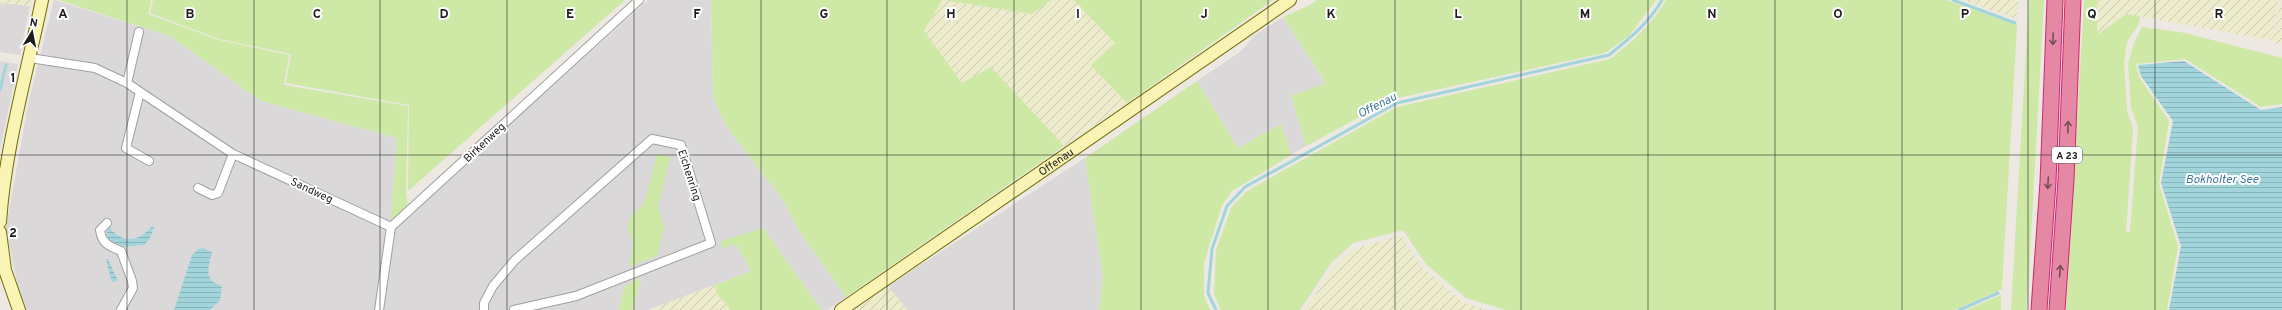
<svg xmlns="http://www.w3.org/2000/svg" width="2282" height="310" font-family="Overpass,sans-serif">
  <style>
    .residential { fill: #dad8d9 }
    .farmland { fill: url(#farmland-furrows) }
    .grass { fill: #cee8a6 }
    .water { fill: url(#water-rules) }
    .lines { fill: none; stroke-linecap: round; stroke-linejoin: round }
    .stream { stroke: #a1d5db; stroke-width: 3 }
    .street-casing { stroke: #a0a0a0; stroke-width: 10 }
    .secondary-casing { stroke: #706f05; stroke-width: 14 }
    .highway-casing { stroke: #d52476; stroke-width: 17 }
    .street { stroke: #fff; stroke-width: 8 }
    .secondary { stroke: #f9f4b3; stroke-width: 12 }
    .highway { stroke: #e588a4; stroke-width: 15 }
    .oneway { stroke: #764d59 }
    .grid { fill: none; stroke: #1c1c1c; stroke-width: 1; stroke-opacity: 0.55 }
    .labels { text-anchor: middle; stroke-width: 4; stroke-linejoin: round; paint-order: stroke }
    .shield { fill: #fff; stroke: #606060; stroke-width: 1 }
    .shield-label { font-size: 10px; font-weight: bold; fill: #1c1c1c }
    .street-label { font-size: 11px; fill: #1c1c1c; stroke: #fff }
    .water-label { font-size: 12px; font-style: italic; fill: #43799b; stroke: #fff }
    .grid-label { font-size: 13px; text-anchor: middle; font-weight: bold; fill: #1c1c1c; stroke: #fff; stroke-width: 4; stroke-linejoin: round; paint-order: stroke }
  </style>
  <defs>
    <pattern id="farmland-furrows" width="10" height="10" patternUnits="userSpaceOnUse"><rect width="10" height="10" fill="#ecebcc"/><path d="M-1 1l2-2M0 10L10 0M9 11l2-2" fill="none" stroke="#cac9af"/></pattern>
    <pattern id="water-rules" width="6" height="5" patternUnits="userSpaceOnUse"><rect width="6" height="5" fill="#a1d5db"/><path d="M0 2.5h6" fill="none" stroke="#8ab6bb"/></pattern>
  </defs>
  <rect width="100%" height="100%" fill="#ede8e1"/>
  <path class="residential" d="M 54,0 L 170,36 L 261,101 L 397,138 L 391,217 L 399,225 L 648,0 L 711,0 L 713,98 L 727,127 L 785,203 L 799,231 L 846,297 L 827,310 L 822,310 L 763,228 L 736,244 L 751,271 L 648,310 L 633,310 L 641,278 L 624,287 L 619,310 L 26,310 L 19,292 L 6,228 L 29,100 Z
    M 0,3 L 30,6 L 20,55 L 0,52 Z
    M 1283,17 L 1326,84 L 1291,96 L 1306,146 L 1291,155 L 1281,124 L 1238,148 L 1197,81 L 1240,52 L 1254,36 Z
    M 0,61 L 18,64 L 0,150 Z
    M 1085,158 L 1103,278 L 1099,310 L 907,310 L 888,286 Z"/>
  <path class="farmland" d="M 0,0 L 31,0 L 30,6 L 0,3 Z
    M 942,0 L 1032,14 L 1052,0 L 1074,0 L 1115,43 L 1091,65 L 1127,103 L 1064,146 L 991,67 L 962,83 L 924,31 Z
    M 1963,0 L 2018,0 L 2017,19 Z
    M 2097,0 L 2279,0 L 2271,40 L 2126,14 L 2097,35 Z
    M 2281,0 L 2282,0 L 2282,46 L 2272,41 Z
    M 1401,235 L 1422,267 L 1464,303 L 1488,310 L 1305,310 L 1334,267 L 1354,249 Z
    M 715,285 L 718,295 L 731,310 L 652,310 L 653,308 Z
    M 888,286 L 907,310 L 855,310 Z"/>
  <path class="grass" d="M 58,0 L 151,0 L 148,14 L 219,40 L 289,55 L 284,85 L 408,106 L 406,191 L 408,207 L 394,220 L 391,217 L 397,138 L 261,101 L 170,36 Z
    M 153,0 L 625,0 L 408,191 L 409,105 L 286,83 L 291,54 L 219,39 L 150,13 Z
    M 711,0 L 942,0 L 924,31 L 962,83 L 991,67 L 1064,146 L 846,297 L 799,231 L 785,203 L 727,127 L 713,98 Z
    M 944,0 L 1052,0 L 1032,14 Z
    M 1074,0 L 1273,0 L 1127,103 L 1091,65 L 1115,43 Z
    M 1317,0 L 1656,0 L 1629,36 L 1605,53 L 1393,99 L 1306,146 L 1291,96 L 1326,83 L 1283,17 L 1308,6 Z
    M 1666,0 L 1946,0 L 2017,25 L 2002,289 L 1954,310 L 1506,310 L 1466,298 L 1426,264 L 1403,230 L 1353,243 L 1331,263 L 1300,310 L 1221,310 L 1214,294 L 1216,250 L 1231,208 L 1247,191 L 1397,107 L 1610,59 C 1632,42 1652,25 1666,0 Z
    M 2029,0 L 2044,0 L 2027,310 L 2011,310 Z
    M 2084,0 L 2097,0 L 2097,35 L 2126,14 L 2140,16 L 2139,24 L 2127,42 L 2124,63 L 2127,110 L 2133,129 L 2126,232 L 2130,232 L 2138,127 L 2131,108 L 2128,64 L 2134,43 L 2142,27 L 2185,33 L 2282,58 L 2282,104 L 2261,107 L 2185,59 L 2136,64 L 2139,77 L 2169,121 L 2159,184 L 2178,246 L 2167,310 L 2066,310 Z
    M 1197,81 L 1238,148 L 1281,124 L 1291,155 L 1232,191 L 1222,205 L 1204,263 L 1204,295 L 1210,310 L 1099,310 L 1103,278 L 1085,158 Z
    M 657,154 L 670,157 L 658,206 L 664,227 L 657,256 L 628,267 L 633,246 L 627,225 L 631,216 L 644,204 Z
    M 763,228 L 822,310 L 731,310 L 718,295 L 715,285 L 751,271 L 736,244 L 722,248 L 721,241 Z
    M 641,277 L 633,310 L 619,310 L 624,287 Z
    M 2001,295 L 2001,310 L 1966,310 Z"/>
  <path class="water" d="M 2184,61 L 2261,110 L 2282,107 L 2282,310 L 2169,310 L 2181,246 L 2161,183 L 2173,121 L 2141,76 L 2138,65 Z
    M 109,227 C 122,244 139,242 151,227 L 154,227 L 150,238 L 144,245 L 125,247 L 109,240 L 107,233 Z
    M 203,248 L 212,252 C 208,267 203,281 222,286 L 220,300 L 210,310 L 174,310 L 192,255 L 198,249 Z
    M 108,259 L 118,281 L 112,282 L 106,260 Z"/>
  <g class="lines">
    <path class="stream" d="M 1953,0 L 2015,23
      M 0,90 L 6,65
      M 1216,310 L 1208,293 L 1212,249 L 1227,206 L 1245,187 L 1397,103 L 1609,55 C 1629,39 1649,23 1662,0
      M 1959,310 L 1998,293"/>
    <g class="street-casing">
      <path id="street" d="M 30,58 L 95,68 L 127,83 L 233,154 L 391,227
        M 127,83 L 139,32
        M 140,92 L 126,148 L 149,161
        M 198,188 L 212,195 L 218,193 L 233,154
        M 107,223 L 100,230 C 102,244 109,246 121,251 L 132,281 L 133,288 L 121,310
        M 379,310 L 391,227 L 639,0
        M 484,310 L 484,303 L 493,286 L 515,260 L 652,139 L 681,145 L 711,243 L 576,296 L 514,310"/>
    </g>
    <g class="secondary-casing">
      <g id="secondary">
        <path d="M 0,222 C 5,148 27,73 42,0"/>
        <path d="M 0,232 L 5,270 L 19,310"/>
        <path id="s1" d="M 841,310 L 1290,0"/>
      </g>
    </g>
    <g class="highway-casing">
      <path id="highway" d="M 2039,310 L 2048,182 L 2055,0
        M 2057,310 L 2066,180 L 2073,0"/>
    </g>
    <use href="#street" class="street"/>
    <use href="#secondary" class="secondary"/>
    <use href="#highway" class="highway"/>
  </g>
  <defs><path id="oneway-shaft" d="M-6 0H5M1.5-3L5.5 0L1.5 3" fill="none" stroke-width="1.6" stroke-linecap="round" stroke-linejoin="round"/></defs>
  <g class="oneway">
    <use href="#oneway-shaft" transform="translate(2053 39) rotate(92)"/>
    <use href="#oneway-shaft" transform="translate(2068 127) rotate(-88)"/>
    <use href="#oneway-shaft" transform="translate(2048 183) rotate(93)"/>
    <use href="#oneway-shaft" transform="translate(2060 271) rotate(-86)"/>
  </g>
  <path class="grid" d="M 127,0 L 127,310M 254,0 L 254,310M 380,0 L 380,310M 507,0 L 507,310M 634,0 L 634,310M 761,0 L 761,310M 887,0 L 887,310M 1014,0 L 1014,310M 1141,0 L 1141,310M 1268,0 L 1268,310M 1395,0 L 1395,310M 1521,0 L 1521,310M 1648,0 L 1648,310M 1775,0 L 1775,310M 1902,0 L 1902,310M 2028,0 L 2028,310M 2155,0 L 2155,310M 0,155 L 2282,155"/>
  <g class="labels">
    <rect class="shield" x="2052" y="147" width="30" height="16" rx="3"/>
    <g class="shield-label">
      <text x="2067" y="159">A 23</text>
    </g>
    <g class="street-label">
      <text transform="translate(484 142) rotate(-43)" y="4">Birkenweg</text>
      <text dy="4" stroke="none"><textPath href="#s1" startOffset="261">Offenau</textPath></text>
      <text transform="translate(690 175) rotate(72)" y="4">Eichenring</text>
      <text transform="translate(312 190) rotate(25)" y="4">Sandweg</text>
    </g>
    <g class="water-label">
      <text transform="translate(1377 105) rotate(-27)" y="4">Offenau</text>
      <text x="2222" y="183">Bokholter See</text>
    </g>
  </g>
  <g class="grid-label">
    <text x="63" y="18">A</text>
    <text x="190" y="18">B</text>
    <text x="317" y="18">C</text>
    <text x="444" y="18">D</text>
    <text x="570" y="18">E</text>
    <text x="697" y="18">F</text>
    <text x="824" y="18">G</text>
    <text x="951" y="18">H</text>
    <text x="1078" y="18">I</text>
    <text x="1204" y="18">J</text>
    <text x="1331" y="18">K</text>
    <text x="1458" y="18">L</text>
    <text x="1585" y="18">M</text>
    <text x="1712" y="18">N</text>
    <text x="1838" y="18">O</text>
    <text x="1965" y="18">P</text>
    <text x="2092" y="18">Q</text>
    <text x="2219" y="18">R</text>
    <text x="13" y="82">1</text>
    <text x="13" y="237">2</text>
  </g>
  <g transform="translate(32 32) rotate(10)" stroke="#ffffff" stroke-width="3" paint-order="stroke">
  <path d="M0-3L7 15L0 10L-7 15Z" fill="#1c1c1c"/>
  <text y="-6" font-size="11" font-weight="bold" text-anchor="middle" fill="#1c1c1c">N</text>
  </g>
</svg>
